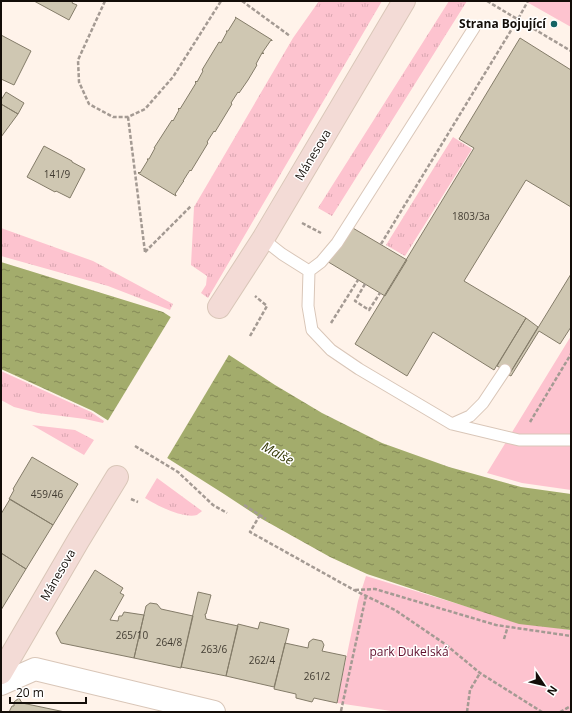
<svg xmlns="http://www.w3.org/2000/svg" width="572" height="713" font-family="'Open Sans',sans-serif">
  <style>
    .grass { fill: url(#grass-tufts) }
    .park { fill: #fdc3cf }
    .water { fill: url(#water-ripples) }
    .pier { fill: #fff3ea }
    .building { fill: #cfc7b2; stroke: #847c69 }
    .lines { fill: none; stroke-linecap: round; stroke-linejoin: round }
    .service-casing { stroke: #d9c6b8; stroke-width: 13 }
    .minor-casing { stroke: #d9c6b8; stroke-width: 24 }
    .secondary-casing { stroke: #d9c6b8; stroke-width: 24 }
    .path { stroke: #a49a93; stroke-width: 2.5; stroke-dasharray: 4 2; stroke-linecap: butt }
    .service { stroke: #fff; stroke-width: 11 }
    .minor { stroke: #fff; stroke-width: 22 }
    .secondary { stroke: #f3dbd6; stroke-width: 22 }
    .poi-dot { fill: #146465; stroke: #fff; stroke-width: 1.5 }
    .labels { text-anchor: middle; stroke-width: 3; stroke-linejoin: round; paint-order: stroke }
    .number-label { font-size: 10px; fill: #423c32 }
    .poi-label { font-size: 12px; font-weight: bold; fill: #130d08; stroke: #fff; text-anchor: end }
    .street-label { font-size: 12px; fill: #130d08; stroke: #fff }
    .park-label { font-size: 12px; fill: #610f2d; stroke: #fff }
    .water-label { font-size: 13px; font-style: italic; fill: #343805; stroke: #fff }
  </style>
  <defs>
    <pattern id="grass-tufts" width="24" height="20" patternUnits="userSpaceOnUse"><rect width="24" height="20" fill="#fdc3cf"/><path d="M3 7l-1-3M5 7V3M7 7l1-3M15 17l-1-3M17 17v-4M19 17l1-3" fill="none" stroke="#d8a6b0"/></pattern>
    <pattern id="water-ripples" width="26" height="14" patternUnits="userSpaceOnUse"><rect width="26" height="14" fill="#a3ac6c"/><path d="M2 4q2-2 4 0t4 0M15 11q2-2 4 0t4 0" fill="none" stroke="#848a57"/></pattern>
  </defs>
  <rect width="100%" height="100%" fill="#fff3ea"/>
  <path class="grass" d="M 319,1 L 382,1 L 208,298 L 201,293 L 206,285 L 207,276 L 191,265 L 194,207 L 293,38 Z
    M 449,1 L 467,1 L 332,216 L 318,208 Z
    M 453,137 L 472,149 L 405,256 L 386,245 Z
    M 1,228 L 93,261 L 173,304 L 170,310 L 108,286 L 1,256 Z
    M 1,371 L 91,412 L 104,421 L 103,423 L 85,419 L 38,413 L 14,407 L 1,400 Z
    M 32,425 L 75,430 L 94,440 L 84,455 Z
    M 157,478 L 202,511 C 201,512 198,514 197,515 C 183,519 156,505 145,498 Z"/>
  <path class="park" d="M 525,1 L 571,1 L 571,27 Z
    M 571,336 L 571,490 L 522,483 L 487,473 Z
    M 366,576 L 517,622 L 571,630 L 571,712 L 398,712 L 337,703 L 358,601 Z"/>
  <path class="water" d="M 1,262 L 163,312 L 275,385 L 322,413 L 382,443 L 449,467 L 521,487 L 571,494 L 571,630 L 519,624 L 367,574 L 330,557 L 262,519 L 224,494 L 93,411 L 1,369 Z"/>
  <path class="pier" d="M 172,315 L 230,353 L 166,460 L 107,422 Z"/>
  <path class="building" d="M 34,1 L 73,1 L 72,3 L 77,5 L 69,20 Z
    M 235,17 L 272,40 L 272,41 L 271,40 L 262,53 L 264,53 L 263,54 L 262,53 L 256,64 L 257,65 L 248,80 L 239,93 L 238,92 L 231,103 L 232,104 L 215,132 L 214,131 L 207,142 L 208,143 L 191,171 L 190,170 L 183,181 L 184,181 L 183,182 L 175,194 L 176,195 L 176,196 L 138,173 L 139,172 L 140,173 L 148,160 L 147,159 L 149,159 L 155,148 L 154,148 L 172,120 L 173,121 L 179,110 L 178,109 L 179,108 L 180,109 L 196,83 L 195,82 L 196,81 L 197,82 L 203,71 L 202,70 L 219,42 L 221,43 L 227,32 L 226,31 L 228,31 L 236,18 Z
    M 1,35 L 31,51 L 14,85 L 1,79 Z
    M 520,38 L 571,70 L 571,207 L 526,180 L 464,281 L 526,318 L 494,370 L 433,332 L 407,376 L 355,344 L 474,148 L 459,139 Z
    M 6,92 L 24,103 L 18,114 L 1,104 L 1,100 Z
    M 1,104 L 18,114 L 1,137 Z
    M 44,146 L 72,161 L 72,162 L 85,169 L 70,198 L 56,191 L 55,192 L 27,177 Z
    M 346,224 L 407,260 L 385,296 L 325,260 Z
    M 571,274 L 571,327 L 560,344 L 539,331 L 511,376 L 509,375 Z
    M 526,318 L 538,327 L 510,373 L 497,366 Z
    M 32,457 L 78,484 L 53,525 L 9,499 L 14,490 L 13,489 Z
    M 10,499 L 53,525 L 26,569 L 1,553 L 1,514 Z
    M 1,553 L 26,569 L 1,610 Z
    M 95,570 L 123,588 L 120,593 L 124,595 L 110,620 L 118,621 L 119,616 L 122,616 L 124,612 L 144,615 L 134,658 L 61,643 L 56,633 Z
    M 198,592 L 211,595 L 206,614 L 205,614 L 206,619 L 238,626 L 226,676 L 181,667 Z
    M 150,603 L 157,604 L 161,609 L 193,616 L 181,668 L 134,658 L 146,606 Z
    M 260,622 L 289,629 L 274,687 L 226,676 L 238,624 L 258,629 Z
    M 313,639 L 322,641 L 324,645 L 322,651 L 346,656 L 337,703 L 314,698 L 312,702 L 296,698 L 296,694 L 274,689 L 285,643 L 308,648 L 309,642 Z
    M 19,698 L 22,703 L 65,712 L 9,712 L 12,706 L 14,706 L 14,702 Z"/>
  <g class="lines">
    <g class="service-casing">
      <path id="service" d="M 474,28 L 337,243 L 321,262 L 309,271 L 308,306 L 312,330 L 331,350 L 359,369 L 452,424 L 519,440 L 571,440
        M 263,239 L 282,254 L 309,271
        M 452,424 L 470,416 L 483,403 L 505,370"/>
    </g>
    <g class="minor-casing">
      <path id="minor" d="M 1,684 L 35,669 L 214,712"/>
    </g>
    <g class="secondary-casing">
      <path id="secondary" d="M 219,307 L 263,239 L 404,1
        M 1,673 L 78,541 L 117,477"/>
    </g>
    <path class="path" d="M 105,1 L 78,60 L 79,82 L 89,104 L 113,117 L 128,117 L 145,109 L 173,77 L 221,1
      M 242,1 L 290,36
      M 487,1 L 571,51
      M 128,117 L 145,252
      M 302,223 L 321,233
      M 381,244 L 518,19 L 528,1
      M 145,252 L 191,206
      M 365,284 L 355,301 L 369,310 L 380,293
      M 331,323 L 358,280
      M 250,336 L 267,306 L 255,296
      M 530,422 L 571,354
      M 135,446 L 178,472 L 213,505 L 227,513
      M 131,499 L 138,502
      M 244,505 L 266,519
      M 260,515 L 250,532 L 354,590 L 395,610 L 445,644 L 480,673 L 542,712
      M 355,590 L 375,589 L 496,625 L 571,636
      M 504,639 L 508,626
      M 341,711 L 366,596
      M 467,712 L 470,690 L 480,673
      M 560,712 L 571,706"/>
    <use href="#service" class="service"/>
    <use href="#minor" class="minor"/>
    <use href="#secondary" class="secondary"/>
  </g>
  <circle class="poi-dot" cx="554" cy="24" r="4"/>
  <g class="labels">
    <g class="number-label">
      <text x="57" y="178">141/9</text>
      <text x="471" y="220">1803/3a</text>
      <text x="47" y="498">459/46</text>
      <text x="132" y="639">265/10</text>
      <text x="169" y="646">264/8</text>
      <text x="214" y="653">263/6</text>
      <text x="262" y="664">262/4</text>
      <text x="317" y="680">261/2</text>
    </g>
    <g class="poi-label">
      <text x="546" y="28">Strana Bojující</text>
    </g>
    <g class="street-label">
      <text transform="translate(313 155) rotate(-59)" y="4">Mánesova</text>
      <text transform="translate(58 575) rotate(-60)" y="4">Mánesova</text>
    </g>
    <g class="park-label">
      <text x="409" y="656">park Dukelská</text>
    </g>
    <g class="water-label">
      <text transform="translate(278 453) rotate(28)" y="5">Malše</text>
    </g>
  </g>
  <rect width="572" height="713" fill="none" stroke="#130d08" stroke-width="4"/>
  <g transform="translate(544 685) rotate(125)" stroke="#ffffff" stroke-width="3" paint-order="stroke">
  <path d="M0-3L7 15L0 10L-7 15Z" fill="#130d08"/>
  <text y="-6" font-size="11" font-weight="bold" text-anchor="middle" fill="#130d08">N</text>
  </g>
  <path d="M10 697v6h76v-6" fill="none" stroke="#130d08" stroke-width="2"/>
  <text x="16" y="697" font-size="12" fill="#130d08" stroke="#ffffff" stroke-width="3" paint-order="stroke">20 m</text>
</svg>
